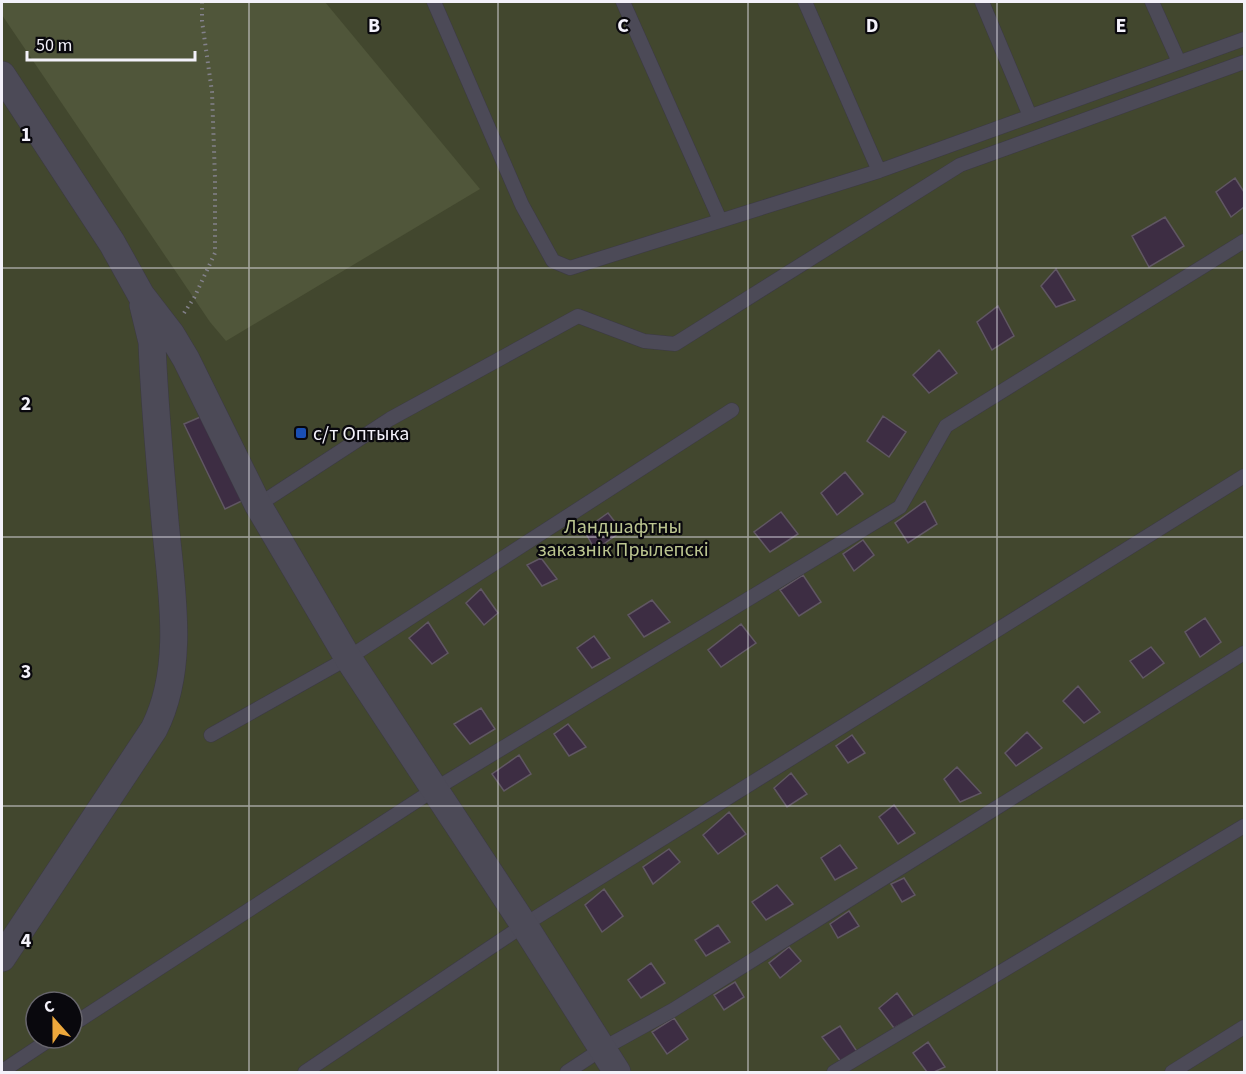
<svg xmlns="http://www.w3.org/2000/svg" width="1246" height="1074" font-family="'Source Sans 3',sans-serif">
  <style>
    .green { fill: #42472e; fill-rule: evenodd }
    .forest { fill: #50563a }
    .building { fill: #3d2d43; stroke: #605763; stroke-width: 1.5 }
    .lines { fill: none; stroke-linecap: round; stroke-linejoin: round }
    .service-casing { stroke: #3c3a44; stroke-width: 15 }
    .minor-casing { stroke: #3c3a44; stroke-width: 28 }
    .path { stroke: #83818b; stroke-width: 4; stroke-dasharray: 1.5 4.5; stroke-linecap: butt }
    .service { stroke: #4c4a57; stroke-width: 14 }
    .minor { stroke: #4c4a57; stroke-width: 27 }
    .grid { fill: none; stroke: #f3f1fa; stroke-width: 1.5; stroke-opacity: 0.55 }
    .transit-dot { fill: #1a4fb4; stroke: #09080d; stroke-width: 2 }
    .labels { text-anchor: middle; stroke-width: 4.5; stroke-linejoin: round; paint-order: stroke }
    .poi-label { font-size: 20px; fill: #f3f1fa; stroke: #09080d; text-anchor: start }
    .park-label { font-size: 20px; fill: #bcc690; stroke: #09080d }
    .grid-label { font-size: 20px; text-anchor: middle; font-weight: bold; fill: #f3f1fa; stroke: #09080d; stroke-width: 4.5; stroke-linejoin: round; paint-order: stroke }
  </style>
  <rect width="100%" height="100%" fill="#1f1d29"/>
  <path class="green" d="M 2,2 L 1244,2 L 1244,1072 L 2,1072 ZM 36,1002 L 72,1002 L 72,1038 L 36,1038 Z"/>
  <path class="forest" d="M 2,2 L 325,2 L 480,189 L 226,341 L 210,322 L 2,15 Z"/>
  <path class="building" d="M 1235,178 L 1244,192 L 1244,207 L 1231,217 L 1216,192 Z
    M 1165,217 L 1184,246 L 1149,267 L 1132,236 Z
    M 1056,269 L 1075,300 L 1056,307 L 1041,286 Z
    M 998,306 L 1014,336 L 992,350 L 977,322 Z
    M 939,350 L 957,373 L 929,393 L 913,375 Z
    M 205,415 L 246,499 L 225,509 L 184,424 Z
    M 883,416 L 906,432 L 889,457 L 867,441 Z
    M 845,472 L 863,494 L 837,515 L 821,493 Z
    M 925,501 L 937,524 L 908,543 L 895,523 Z
    M 781,512 L 798,534 L 770,552 L 754,532 Z
    M 608,513 L 622,531 L 595,550 L 584,530 Z
    M 863,540 L 874,555 L 854,571 L 843,554 Z
    M 541,558 L 557,579 L 542,586 L 527,565 Z
    M 803,575 L 821,602 L 799,616 L 780,590 Z
    M 481,589 L 498,613 L 484,625 L 466,603 Z
    M 652,600 L 670,622 L 644,637 L 628,615 Z
    M 1205,618 L 1221,642 L 1200,657 L 1185,632 Z
    M 428,622 L 448,653 L 432,664 L 409,638 Z
    M 741,624 L 756,643 L 721,667 L 708,650 Z
    M 594,636 L 610,658 L 592,668 L 577,648 Z
    M 1151,647 L 1164,663 L 1143,678 L 1130,661 Z
    M 1078,686 L 1100,712 L 1084,723 L 1063,701 Z
    M 481,708 L 495,729 L 470,744 L 454,724 Z
    M 568,724 L 586,747 L 569,756 L 554,734 Z
    M 1027,732 L 1042,748 L 1016,766 L 1005,753 Z
    M 852,735 L 865,753 L 848,763 L 836,746 Z
    M 519,755 L 531,774 L 504,791 L 492,774 Z
    M 957,767 L 981,793 L 960,802 L 944,779 Z
    M 791,773 L 807,794 L 787,807 L 774,788 Z
    M 894,805 L 915,833 L 898,844 L 879,817 Z
    M 729,812 L 746,834 L 718,854 L 703,835 Z
    M 840,845 L 857,868 L 835,880 L 821,858 Z
    M 669,849 L 680,862 L 653,884 L 643,867 Z
    M 904,878 L 915,895 L 902,902 L 891,884 Z
    M 777,885 L 793,904 L 766,920 L 752,902 Z
    M 604,889 L 623,916 L 602,932 L 585,905 Z
    M 849,911 L 859,926 L 838,938 L 830,924 Z
    M 718,925 L 730,942 L 706,956 L 695,940 Z
    M 789,947 L 801,961 L 780,978 L 769,963 Z
    M 651,963 L 665,983 L 641,998 L 628,980 Z
    M 735,982 L 744,997 L 724,1010 L 714,995 Z
    M 897,993 L 914,1017 L 894,1028 L 879,1008 Z
    M 674,1018 L 688,1039 L 667,1054 L 652,1032 Z
    M 840,1026 L 858,1053 L 842,1063 L 822,1037 Z
    M 928,1042 L 945,1067 L 934,1072 L 927,1072 L 913,1053 Z"/>
  <g class="lines">
    <g class="service-casing">
      <path id="service" d="M 434,2 L 522,205 L 553,261 L 570,268 L 879,171
        M 623,2 L 720,220
        M 805,2 L 879,171 L 1244,39
        M 982,2 L 1030,116
        M 1152,2 L 1179,62
        M 258,505 L 390,419 L 578,316 L 644,341 L 675,344 L 960,165 L 1244,62
        M 211,735 L 348,658 L 732,410
        M 72,1025 L 435,789 L 900,507 L 946,426 L 1244,241
        M 7,1068 L 52,1038
        M 305,1072 L 524,925 L 1244,476
        M 567,1072 L 602,1049 L 673,1010 L 1244,653
        M 834,1072 L 1244,826
        M 1172,1072 L 1244,1027"/>
    </g>
    <g class="minor-casing">
      <path id="minor" d="M 2,75 L 112,243 L 141,295 L 171,334 L 186,359 L 258,505 L 348,658 L 524,925 L 617,1072
        M 2,958 L 154,729 C 186,666 171,588 165,521 C 160,461 154,402 152,342 L 143,305"/>
    </g>
    <path class="path" d="M 184,313 L 194,298 L 215,253 L 215,178 L 212,92 L 202,21 L 202,2"/>
    <use href="#service" class="service"/>
    <use href="#minor" class="minor"/>
  </g>
  <path class="grid" d="M 249,2 L 249,1072M 498,2 L 498,1072M 748,2 L 748,1072M 997,2 L 997,1072M 2,268 L 1244,268M 2,537 L 1244,537M 2,806 L 1244,806"/>
  <rect class="transit-dot" x="295" y="427" width="12" height="12" rx="3"/>
  <g class="labels">
    <g class="poi-label">
      <text x="313" y="440">с/т Оптыка</text>
    </g>
    <g class="park-label">
      <text x="623" y="533">Ландшафтны<tspan x="623" dy="23">заказнік Прылепскі</tspan></text>
    </g>
  </g>
  <g class="grid-label">
    <text x="374" y="32">B</text>
    <text x="623" y="32">C</text>
    <text x="872" y="32">D</text>
    <text x="1121" y="32">E</text>
    <text x="26" y="141">1</text>
    <text x="26" y="410">2</text>
    <text x="26" y="678">3</text>
    <text x="26" y="947">4</text>
  </g>
  <rect width="1246" height="1074" fill="none" stroke="#f3f1fa" stroke-width="6"/>
  <g transform="translate(54 1020) rotate(339)"><circle r="28" fill="#09080d" stroke="#67656c" stroke-width="1.5"/>
  <path d="M0-4.5L10 22L0 15L-10 22Z" fill="#eda83c"/>
  <text y="-9" font-size="16" font-weight="bold" text-anchor="middle" fill="#f3f1fa">С</text>
  </g>
  <path d="M27 51v9h168v-9" fill="none" stroke="#f3f1fa" stroke-width="3"/>
  <text x="36" y="51" font-size="18" fill="#f3f1fa" stroke="#09080d" stroke-width="4.5" paint-order="stroke">50 m</text>
</svg>
